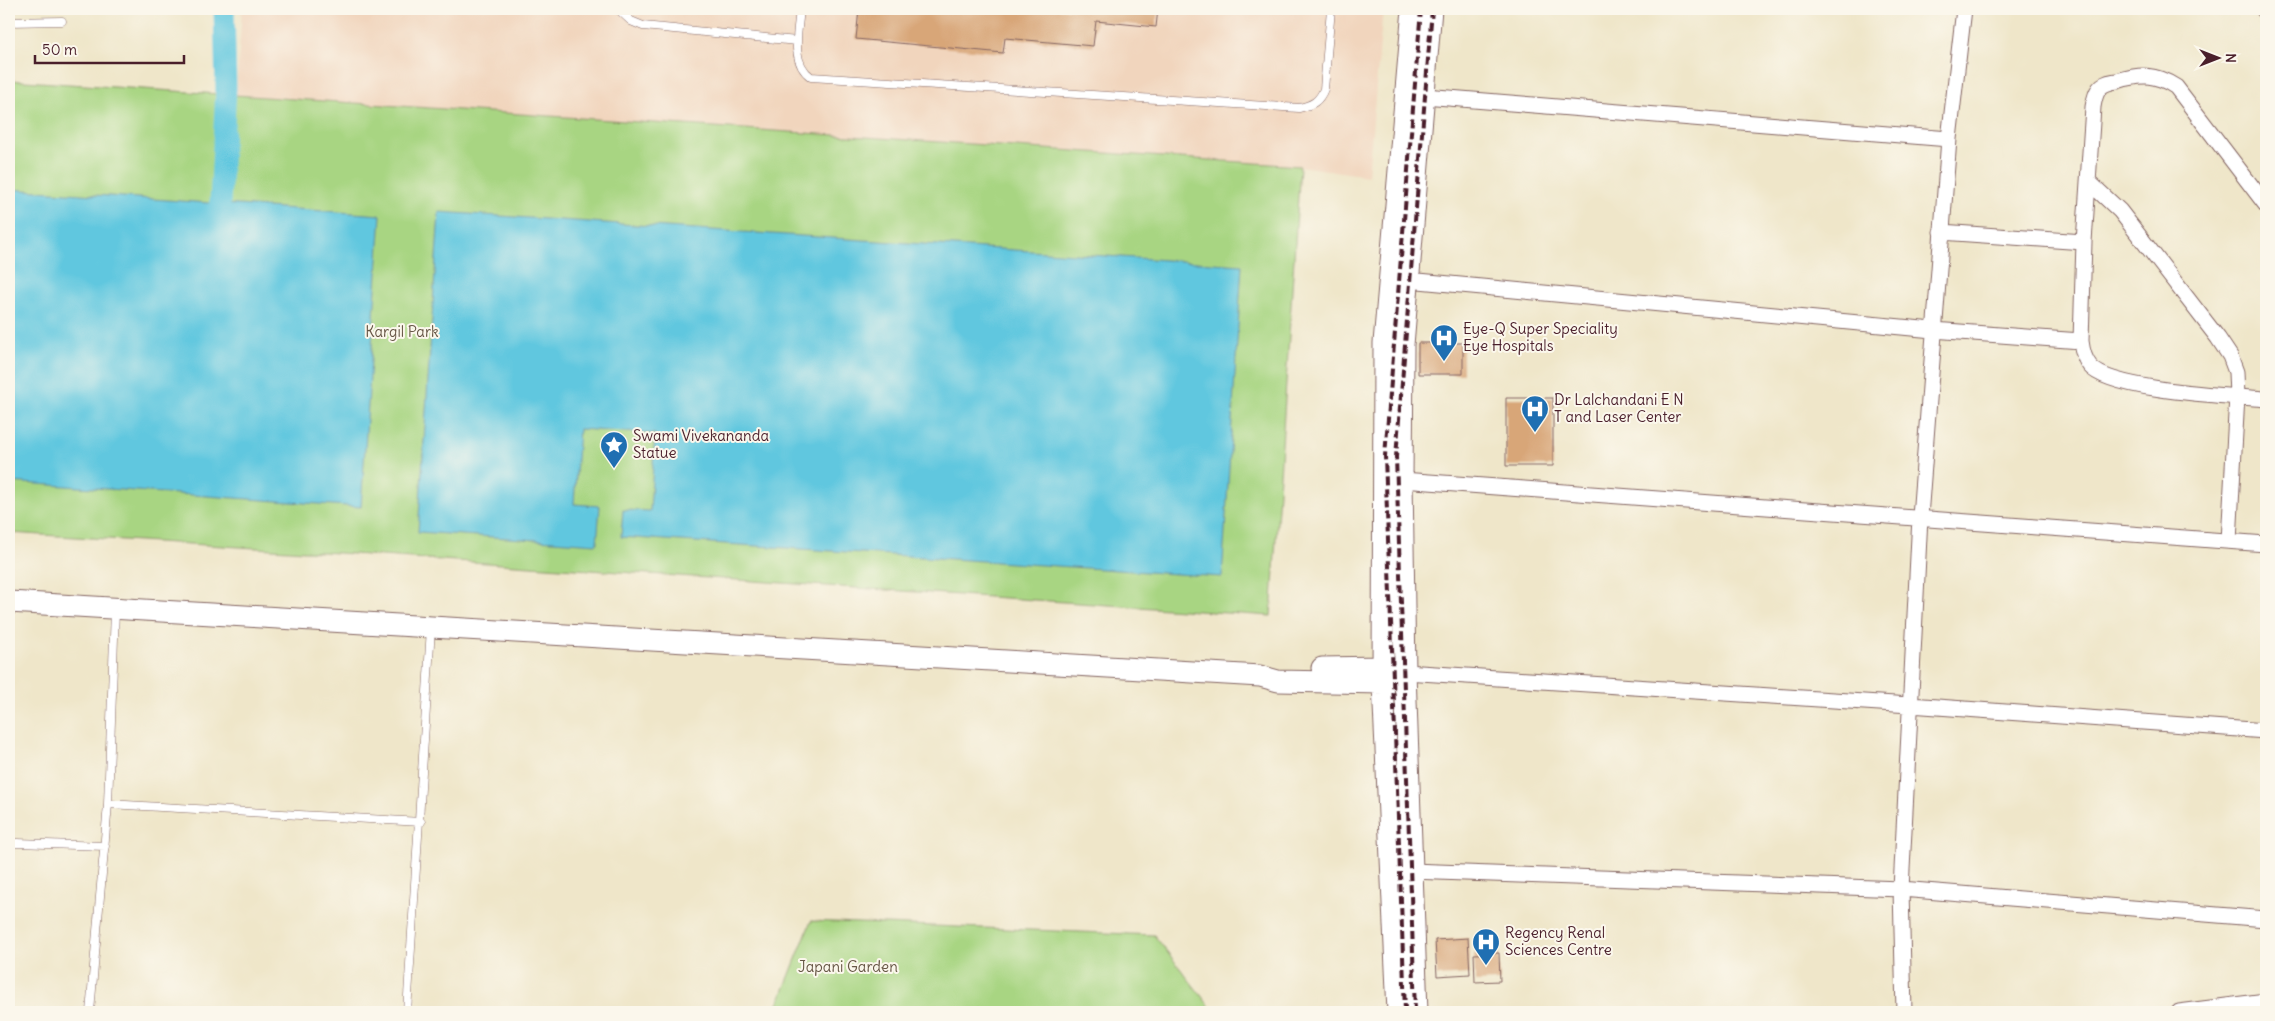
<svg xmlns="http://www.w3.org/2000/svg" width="2275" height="1021" font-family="Delius,sans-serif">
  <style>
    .built { fill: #f1d5bd }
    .green { fill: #a8d582; stroke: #797a56 }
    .water { fill: #61c7df; stroke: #567385 }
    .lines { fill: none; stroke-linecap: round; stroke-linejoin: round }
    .canal { stroke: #61c7df; stroke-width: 21 }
    .building { fill: #d8a678 }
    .lane-casing { stroke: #846562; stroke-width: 9 }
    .street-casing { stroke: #846562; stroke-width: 17 }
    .secondary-casing { stroke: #846562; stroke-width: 23 }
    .lane { stroke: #fff; stroke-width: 8 }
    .street { stroke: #fff; stroke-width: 15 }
    .secondary { stroke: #fff; stroke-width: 21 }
    .rail { stroke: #4a1f2b; stroke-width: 4; stroke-dasharray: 8 4; stroke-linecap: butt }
    .labels { text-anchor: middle; stroke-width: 4; stroke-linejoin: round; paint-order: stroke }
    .poi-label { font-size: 15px; fill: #4a1f2b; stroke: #fbf7ec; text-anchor: start }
    .park-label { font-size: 15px; fill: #665645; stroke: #fbf7ec }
  </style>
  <rect width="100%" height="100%" fill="#fbf7ec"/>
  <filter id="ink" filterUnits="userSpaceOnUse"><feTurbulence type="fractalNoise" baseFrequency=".02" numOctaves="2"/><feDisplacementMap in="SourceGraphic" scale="10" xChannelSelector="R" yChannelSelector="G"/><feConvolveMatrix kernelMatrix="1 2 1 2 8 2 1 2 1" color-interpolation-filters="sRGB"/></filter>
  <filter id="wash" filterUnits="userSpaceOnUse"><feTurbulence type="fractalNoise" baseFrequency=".0096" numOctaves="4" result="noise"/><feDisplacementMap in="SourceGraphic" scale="20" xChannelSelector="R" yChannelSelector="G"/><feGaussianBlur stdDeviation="1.12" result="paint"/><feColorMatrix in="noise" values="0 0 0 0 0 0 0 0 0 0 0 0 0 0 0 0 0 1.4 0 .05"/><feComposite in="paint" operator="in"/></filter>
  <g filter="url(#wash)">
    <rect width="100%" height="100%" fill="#efe6c9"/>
    <path class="built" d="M 242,9 L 1383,9 L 1368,176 L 1300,166 L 236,95 Z"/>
    <path class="green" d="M 9,80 L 1300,166 L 1271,616 L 338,553 L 9,533 Z
      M 811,921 L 1154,935 L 1214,1012 L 775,1012 Z"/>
    <path class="water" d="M 9,189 L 381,215 L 361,507 L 9,482 Z
      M 439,212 L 1242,265 L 1222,577 L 621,537 L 623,510 L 650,511 L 655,434 L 579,429 L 574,504 L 600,506 L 597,544 L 418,532 Z"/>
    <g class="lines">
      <path class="canal" d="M 220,204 L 226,88 L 224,9"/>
    </g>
    <g id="blocks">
      <path class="building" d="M 859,9 L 1158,9 L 1156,27 L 1096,21 L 1093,46 L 1005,38 L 1003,53 L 856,39 Z
        M 1418,343 L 1463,343 L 1463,374 L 1418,374 Z
        M 1506,398 L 1553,398 L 1553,466 L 1506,466 Z
        M 1468,938 L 1470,974 L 1437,976 L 1435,940 Z
        M 1499,953 L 1500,981 L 1475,982 L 1474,954 Z"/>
    </g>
  </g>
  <g filter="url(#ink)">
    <use href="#blocks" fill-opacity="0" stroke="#846562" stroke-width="1"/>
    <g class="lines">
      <g class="lane-casing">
        <path id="lane" d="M 618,9 L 631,21 L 643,26 L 797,41
          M 800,9 C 798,32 790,62 811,77 L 1299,108 C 1312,105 1319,102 1324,89 L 1331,9
          M 9,22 L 62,21
          M 115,610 L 108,804 L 421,822
          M 9,855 L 11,844 L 17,843 L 105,846
          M 90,1012 L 108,804
          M 407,1012 L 431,628"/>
      </g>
      <g class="street-casing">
        <path id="street" d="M 2263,9 L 2266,12
          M 1424,96 L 1949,139
          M 2088,181 L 2120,211 L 2218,338 L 2230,356 L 2236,372 L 2237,396 L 2229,541
          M 1941,232 L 2084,242 L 2081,341 C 2082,349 2084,359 2090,366 C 2110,391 2232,396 2266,399
          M 2084,242 L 2093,107 C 2094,101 2095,94 2099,89 C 2103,83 2110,82 2117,81 C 2140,74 2155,73 2176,87 L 2266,205
          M 1408,280 L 1933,330 L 2081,341
          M 1402,480 L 2266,544
          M 1405,672 L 1910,705 L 2266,731
          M 1411,871 L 1901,889 L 2266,919
          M 1904,1012 L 1901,889 L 1920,517 L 1949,139 L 1964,9
          M 2179,1012 L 2266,1001"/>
      </g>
      <g class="secondary-casing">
        <path id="secondary" d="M 9,602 L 1260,676 L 1278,681 L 1383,683 L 1405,672
          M 1322,668 L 1382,667 L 1396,670
          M 1398,1012 L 1383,683 L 1384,343 L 1413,9
          M 1417,1012 L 1405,672 L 1402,480 L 1403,345 L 1431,9"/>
      </g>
      <use href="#lane" class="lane"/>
      <use href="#street" class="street"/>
      <use href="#secondary" class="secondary"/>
      <path class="rail" d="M 1405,1012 L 1385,456 L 1421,9
        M 1415,1012 L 1396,457 L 1432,9"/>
    </g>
  </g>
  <defs>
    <g id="hospital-pin" transform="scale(1.4375)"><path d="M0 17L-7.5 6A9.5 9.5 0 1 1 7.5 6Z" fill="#1f6fb2" stroke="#fbf7ec"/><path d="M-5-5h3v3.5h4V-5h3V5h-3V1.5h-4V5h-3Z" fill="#fff"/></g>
    <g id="sight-pin" transform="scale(1.4375)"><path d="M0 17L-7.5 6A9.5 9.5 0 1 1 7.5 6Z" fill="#1f6fb2" stroke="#fbf7ec"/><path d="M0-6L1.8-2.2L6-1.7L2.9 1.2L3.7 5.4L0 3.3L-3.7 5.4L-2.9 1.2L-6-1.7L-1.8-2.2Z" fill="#fff"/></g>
  </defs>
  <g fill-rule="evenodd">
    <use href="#hospital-pin" x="1444" y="338"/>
    <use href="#hospital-pin" x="1535" y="409"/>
    <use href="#sight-pin" x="614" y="445"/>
    <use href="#hospital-pin" x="1486" y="942"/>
  </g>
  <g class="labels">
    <g class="poi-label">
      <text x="1463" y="334">Eye-Q Super Speciality<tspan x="1463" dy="17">Eye Hospitals</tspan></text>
      <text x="1554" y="405">Dr Lalchandani E N<tspan x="1554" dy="17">T and Laser Center</tspan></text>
      <text x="633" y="441">Swami Vivekananda<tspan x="633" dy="17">Statue</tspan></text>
      <text x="1505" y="938">Regency Renal<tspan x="1505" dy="17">Sciences Centre</tspan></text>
    </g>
    <g class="park-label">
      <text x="402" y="337">Kargil Park</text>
      <text x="848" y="972">Japani Garden</text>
    </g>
  </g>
  <rect width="2275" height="1021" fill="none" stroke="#fbf7ec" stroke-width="30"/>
  <g transform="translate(2218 58) rotate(90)" stroke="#fbf7ec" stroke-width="4" paint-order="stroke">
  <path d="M0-4L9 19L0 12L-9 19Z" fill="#4a1f2b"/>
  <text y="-8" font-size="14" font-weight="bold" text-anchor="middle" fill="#4a1f2b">N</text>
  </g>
  <path d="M35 55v8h149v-8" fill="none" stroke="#4a1f2b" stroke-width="2.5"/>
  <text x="42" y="55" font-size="15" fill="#4a1f2b" stroke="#fbf7ec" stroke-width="4" paint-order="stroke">50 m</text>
</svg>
